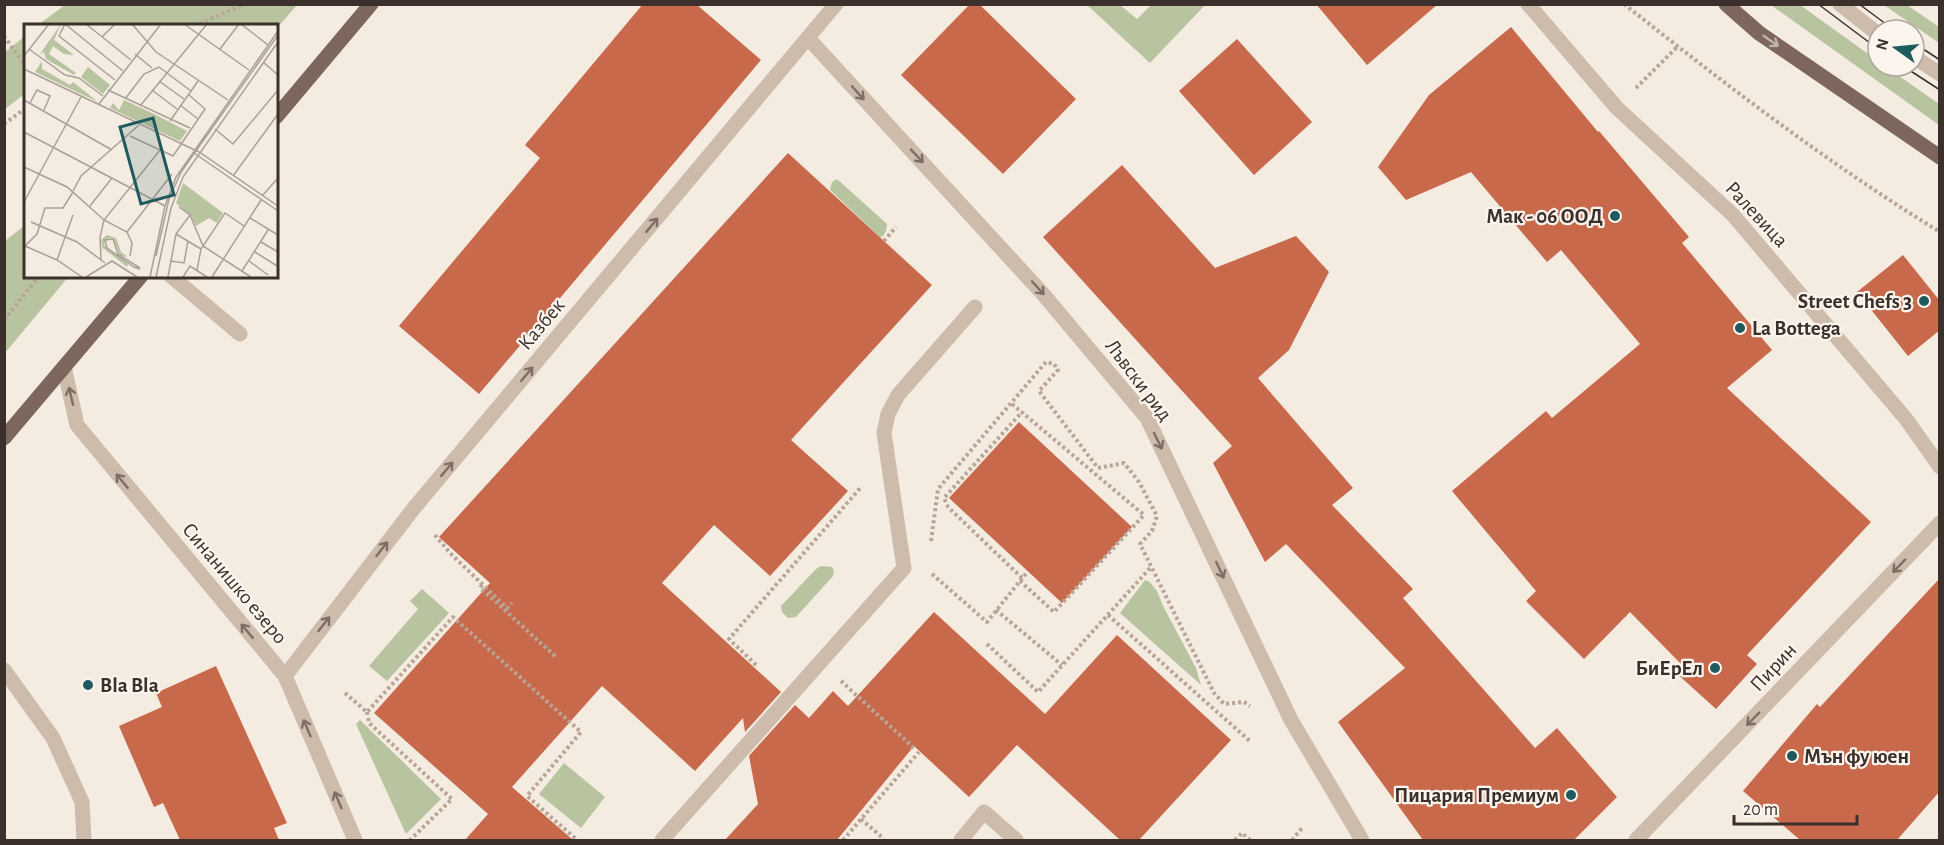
<svg xmlns="http://www.w3.org/2000/svg" width="1944" height="845" font-family="'Alegreya Sans',sans-serif">
  <style>
    .green { fill: #b8c4a0 }
    .building { fill: #c8694b }
    .lines { fill: none; stroke-linecap: round; stroke-linejoin: round }
    .path { stroke: #b9a596; stroke-width: 4; stroke-dasharray: 3 3; stroke-linecap: butt }
    .minor { stroke: #cdbbac; stroke-width: 15 }
    .major { stroke: #7d675c; stroke-width: 15 }
    .tram { stroke: #3b302b; stroke-width: 1.5 }
    .oneway { stroke: #c2b5ac }
    .oneway2 { stroke: #7d6f65 }
    .poi-dot { fill: #1f5a5e; stroke: #fbf5ee; stroke-width: 2 }
    .labels { text-anchor: middle; stroke-width: 4.5; stroke-linejoin: round; paint-order: stroke }
    .street-label { font-size: 21px; fill: #3b302b; stroke: #fbf5ee }
    .poi-label { font-size: 21px; font-weight: bold; fill: #3b302b; stroke: #fbf5ee; text-anchor: end }
    .inset-road { fill: none; stroke: #aaa098; stroke-width: 1.5 }
    .view { fill: #1f5a5e; fill-opacity: 0.15; stroke: #1f5a5e; stroke-width: 3 }
    .inset-edge { fill: none; stroke: #3b302b; stroke-width: 3 }
  </style>
  <rect width="100%" height="100%" fill="#f4ebe1"/>
  <path class="green" d="M 65,5 L 65,4 L 297,5 L 276,29 L 276,26 L 38,25 Z
    M 1087,5 L 1120,5 L 1137,19 L 1151,5 L 1205,5 L 1150,63 Z
    M 1771,5 L 1800,5 L 1878,61 L 1878,66 L 1885,66 L 1939,104 L 1939,125 Z
    M 1884,5 L 1907,5 L 1939,27 L 1939,43 Z
    M 25,36 L 25,100 L 22,96 L 5,109 L 5,52 Z
    M 837,179 L 887,224 L 886,231 L 883,236 L 880,237 L 830,190 L 832,182 Z
    M 25,225 L 26,276 L 69,276 L 5,353 L 5,241 Z
    M 821,566 L 832,567 L 834,571 L 833,576 L 796,617 L 788,618 L 782,612 L 781,606 L 816,569 Z
    M 1145,580 L 1150,582 L 1157,591 L 1163,606 L 1196,668 L 1201,685 L 1120,613 Z
    M 422,589 L 449,613 L 387,681 L 369,666 L 418,609 L 410,601 Z
    M 360,720 L 441,799 L 406,834 L 356,724 Z
    M 564,763 L 605,797 L 581,828 L 539,794 Z"/>
  <path class="building" d="M 643,4 L 696,4 L 761,60 L 479,394 L 399,326 L 540,158 L 525,145 Z
    M 970,4 L 979,4 L 1076,99 L 1003,174 L 901,75 Z
    M 1316,4 L 1438,4 L 1367,65 Z
    M 1511,27 L 1598,132 L 1599,131 L 1689,237 L 1682,243 L 1772,350 L 1727,388 L 1871,522 L 1747,655 L 1757,664 L 1716,709 L 1674,671 L 1681,664 L 1630,612 L 1584,659 L 1526,601 L 1536,591 L 1452,491 L 1546,411 L 1552,418 L 1640,344 L 1561,250 L 1547,262 L 1471,172 L 1406,200 L 1378,167 L 1429,95 Z
    M 1237,39 L 1312,122 L 1254,175 L 1179,91 Z
    M 788,153 L 932,285 L 791,440 L 848,491 L 770,576 L 714,525 L 662,583 L 781,692 L 745,732 L 743,718 L 695,771 L 602,686 L 512,787 L 573,840 L 465,840 L 488,814 L 374,713 L 490,583 L 439,537 Z
    M 1122,165 L 1215,268 L 1296,236 L 1329,272 L 1289,350 L 1258,378 L 1353,488 L 1332,505 L 1413,589 L 1403,598 L 1535,748 L 1557,728 L 1617,797 L 1574,840 L 1423,840 L 1338,722 L 1405,668 L 1286,544 L 1265,562 L 1213,463 L 1232,446 L 1043,237 Z
    M 1903,255 L 1940,301 L 1940,330 L 1908,356 L 1857,292 Z
    M 1019,422 L 1132,527 L 1062,603 L 949,498 Z
    M 1940,578 L 1940,791 L 1897,840 L 1800,840 L 1743,791 L 1817,704 L 1820,707 Z
    M 934,612 L 1045,714 L 1117,635 L 1231,740 L 1139,840 L 1120,840 L 1017,745 L 969,797 L 914,746 L 837,840 L 725,840 L 758,804 L 749,756 L 795,705 L 809,718 L 833,691 L 848,706 Z
    M 216,666 L 287,823 L 274,828 L 279,840 L 180,840 L 163,803 L 154,807 L 119,726 L 162,707 L 156,693 Z"/>
  <g class="lines">
    <path class="path" d="M 1624,4 C 1726,85 1829,164 1940,232
      M 194,26 L 245,4
      M 4,36 L 26,67
      M 1636,88 L 1677,47
      M 4,124 L 26,108
      M 884,241 L 896,227
      M 4,320 L 39,276
      M 1012,404 L 1144,515 L 1054,612 L 1020,581
      M 435,535 L 450,553 L 507,608 L 512,603
      M 931,541 L 938,489 L 1046,362 L 1054,364 L 1058,370 L 1039,391 L 1098,468 L 1124,463 L 1139,482 L 1157,516 L 1152,531 L 1140,544 L 1214,693 L 1224,704 L 1244,702 L 1250,706
      M 932,574 L 987,622 L 1028,571
      M 1022,578 L 948,507 L 944,498 L 1022,412
      M 482,585 L 480,588 L 486,593 L 556,657
      M 996,610 L 1062,665
      M 1108,615 L 1251,742
      M 987,644 L 1038,692 L 1151,567
      M 756,665 L 729,639 L 862,486
      M 841,681 L 915,749
      M 345,693 L 367,712 L 453,617 L 581,732 L 527,796 L 577,840
      M 367,712 L 369,723 L 452,799 L 410,840
      M 861,819 L 884,839
      M 843,840 L 919,752
      M 1235,840 L 1242,833 L 1250,840
      M 1292,840 L 1303,827"/>
    <path class="minor" d="M 1528,4 L 1617,108 L 1733,215 L 1906,419 L 1940,467
      M 1840,4 L 1878,34
      M 808,38 L 1043,294 L 1147,418 L 1291,720 L 1362,840
      M 1914,57 L 1940,74
      M 171,276 L 240,334
      M 64,367 L 77,425 L 285,676 L 355,840
      M 4,670 L 53,738 L 82,802 L 84,840
      M 285,676 L 414,508 L 836,4
      M 662,840 L 904,568 L 884,433 L 888,414 L 898,395 L 975,307
      M 961,840 L 984,812 L 1016,840
      M 1636,840 L 1940,523"/>
    <path class="major" d="M 1726,4 L 1759,33 L 1940,157
      M 276,117 L 371,4
      M 4,438 L 141,276"/>
    <path class="tram" d="M 1818,4 L 1878,49
      M 1859,4 L 1894,30
      M 1914,43 L 1940,60
      M 1903,66 L 1940,90"/>
  </g>
  <defs><path id="oneway-shaft" d="M-6 0H5M1.5-3L5.5 0L1.5 3" fill="none" stroke-width="1.6" stroke-linecap="round" stroke-linejoin="round" transform="scale(1.5)"/></defs>
  <use class="oneway" href="#oneway-shaft" transform="translate(1771 41) rotate(35)"/>
  <g class="oneway2">
    <use href="#oneway-shaft" transform="translate(858 93) rotate(48)"/>
    <use href="#oneway-shaft" transform="translate(917 156) rotate(47)"/>
    <use href="#oneway-shaft" transform="translate(652 225) rotate(-50)"/>
    <use href="#oneway-shaft" transform="translate(1038 288) rotate(48)"/>
    <use href="#oneway-shaft" transform="translate(527 374) rotate(-50)"/>
    <use href="#oneway-shaft" transform="translate(71 396) rotate(-103)"/>
    <use href="#oneway-shaft" transform="translate(1158 441) rotate(64)"/>
    <use href="#oneway-shaft" transform="translate(447 469) rotate(-50)"/>
    <use href="#oneway-shaft" transform="translate(122 481) rotate(-130)"/>
    <use href="#oneway-shaft" transform="translate(382 549) rotate(-52)"/>
    <use href="#oneway-shaft" transform="translate(1899 566) rotate(134)"/>
    <use href="#oneway-shaft" transform="translate(1220 570) rotate(65)"/>
    <use href="#oneway-shaft" transform="translate(324 624) rotate(-52)"/>
    <use href="#oneway-shaft" transform="translate(247 631) rotate(-130)"/>
    <use href="#oneway-shaft" transform="translate(1753 719) rotate(134)"/>
    <use href="#oneway-shaft" transform="translate(307 728) rotate(-113)"/>
    <use href="#oneway-shaft" transform="translate(338 800) rotate(-113)"/>
  </g>
  <g class="poi-dot">
    <circle cx="1615" cy="216" r="6"/>
    <circle cx="1924" cy="301" r="6"/>
    <circle cx="1740" cy="328" r="6"/>
    <circle cx="1715" cy="668" r="6"/>
    <circle cx="88" cy="685" r="6"/>
    <circle cx="1792" cy="756" r="6"/>
    <circle cx="1571" cy="795" r="6"/>
  </g>
  <g class="labels">
    <g class="street-label">
      <text transform="translate(1757 214) rotate(47)" y="7">Ралевица</text>
      <text transform="translate(541 324) rotate(-50)" y="7">Казбек</text>
      <text transform="translate(1139 380) rotate(53)" y="7">Лъвски рид</text>
      <text transform="translate(235 583) rotate(50)" y="7">Синанишко езеро</text>
      <text transform="translate(1773 667) rotate(-47)" y="7">Пирин</text>
    </g>
    <g class="poi-label">
      <text x="1603" y="223">Мак - 06 ООД</text>
      <text x="1912" y="308">Street Chefs 3</text>
      <text x="1752" y="335" text-anchor="start">La Bottega</text>
      <text x="1703" y="675">БиЕрЕл</text>
      <text x="100" y="692" text-anchor="start">Bla Bla</text>
      <text x="1804" y="763" text-anchor="start">Мън фу юен</text>
      <text x="1559" y="802">Пицария Премиум</text>
    </g>
  </g>
  <g transform="translate(24 24)">
    <rect width="254" height="254" fill="#f4ebe1"/>
    <path d="M 37,0 L 30,16 L 50,31 L 40,30 L 29,22 L 25,30 L 52,49 L 50,51 L 22,35 L 20,28 L 16,30 ZM 18,37 L 18,45 L 46,61 L 49,58 L 74,78 L 11,48 ZM 64,43 L 86,61 L 79,70 L 57,53 ZM 100,76 L 130,90 L 163,107 L 156,117 L 86,84 L 89,79 L 95,86 ZM 159,159 L 199,189 L 193,199 L 185,194 L 172,202 L 167,192 L 152,179 ZM 83,211 L 92,214 L 97,228 L 104,233 L 96,231 L 89,214 L 82,215 L 80,221 L 104,240 L 103,243 L 79,224 L 79,227 L 77,216 Z" fill="#b8c4a0"/>
    <path class="inset-road" d="M 41,0 L 35,12 L 91,56M 41,0 L 99,47M 62,0 L 107,36M 108,0 L 132,28 L 204,76M 160,0 L 225,46M 217,0 L 244,21M 78,13 L 91,0M 5,25 L 41,51 L 55,54 L 79,72M 196,25 L 215,0M 111,30 L 128,44M 0,32 L 25,0M 239,38 L 254,51M 0,45 L 175,128 L 254,182M 135,57 L 160,75M 84,66 L 166,104M 128,66 L 153,85M 101,75 L 120,50 L 135,43 L 167,67M 0,76 L 88,126M 6,79 L 13,66 L 26,72 L 20,86M 75,80 L 137,0M 156,81 L 174,95M 116,82 L 183,0M 146,97 L 174,57M 191,105 L 209,120 L 254,66M 0,108 L 141,182M 106,112 L 149,132 L 181,85 L 164,70M 170,129 L 254,187M 0,143 L 43,163 L 80,196 L 103,208 L 108,219 L 106,232M 209,152 L 254,90M 49,167 L 57,152 L 115,101M 238,172 L 254,154M 0,178 L 57,73M 66,182 L 88,154M 155,183 L 166,191 L 179,222 L 227,253M 226,194 L 254,211M 7,198 L 53,218 L 81,239M 103,208 L 148,150M 152,210 L 177,225M 237,218 L 254,228M 1,222 L 33,236 L 58,253M 0,223 L 13,210 L 21,184 L 39,184 L 49,168M 231,228 L 253,242M 132,232 L 145,175 L 157,148 L 254,11M 33,236 L 49,191M 77,236 L 76,213 L 80,196 L 136,126M 147,237 L 160,239 L 164,217M 225,237 L 244,251M 116,245 L 110,243 L 83,224 L 81,216 L 89,215 L 94,230 L 116,244M 173,246 L 177,225 L 201,189 L 220,202M 218,247 L 244,206M 62,253 L 88,237 L 113,253M 126,253 L 141,182 L 152,153 L 254,7M 132,253 L 147,184 L 159,153 L 254,18M 144,253 L 152,210 L 166,191M 159,253 L 166,242 L 183,253M 188,253 L 237,176"/>
    <path class="view" d="M 129,94 L 150,171 L 117,180 L 96,103 Z"/>
    <rect width="254" height="254" class="inset-edge"/>
  </g>
  <rect width="1944" height="845" fill="none" stroke="#3b302b" stroke-width="12"/>
  <g transform="translate(1896 48) rotate(285)"><circle r="28" fill="#fbf5ee" stroke="#aea6a0" stroke-width="1.5"/>
  <path d="M0-4.5L10 22L0 15L-10 22Z" fill="#1f5a5e"/>
  <text y="-9" font-size="16" font-weight="bold" text-anchor="middle" fill="#3b302b">N</text>
  </g>
  <path d="M1734 815v9h123v-9" fill="none" stroke="#3b302b" stroke-width="3"/>
  <text x="1743" y="815" font-size="18" fill="#3b302b" stroke="#fbf5ee" stroke-width="4.5" paint-order="stroke">20 m</text>
</svg>
